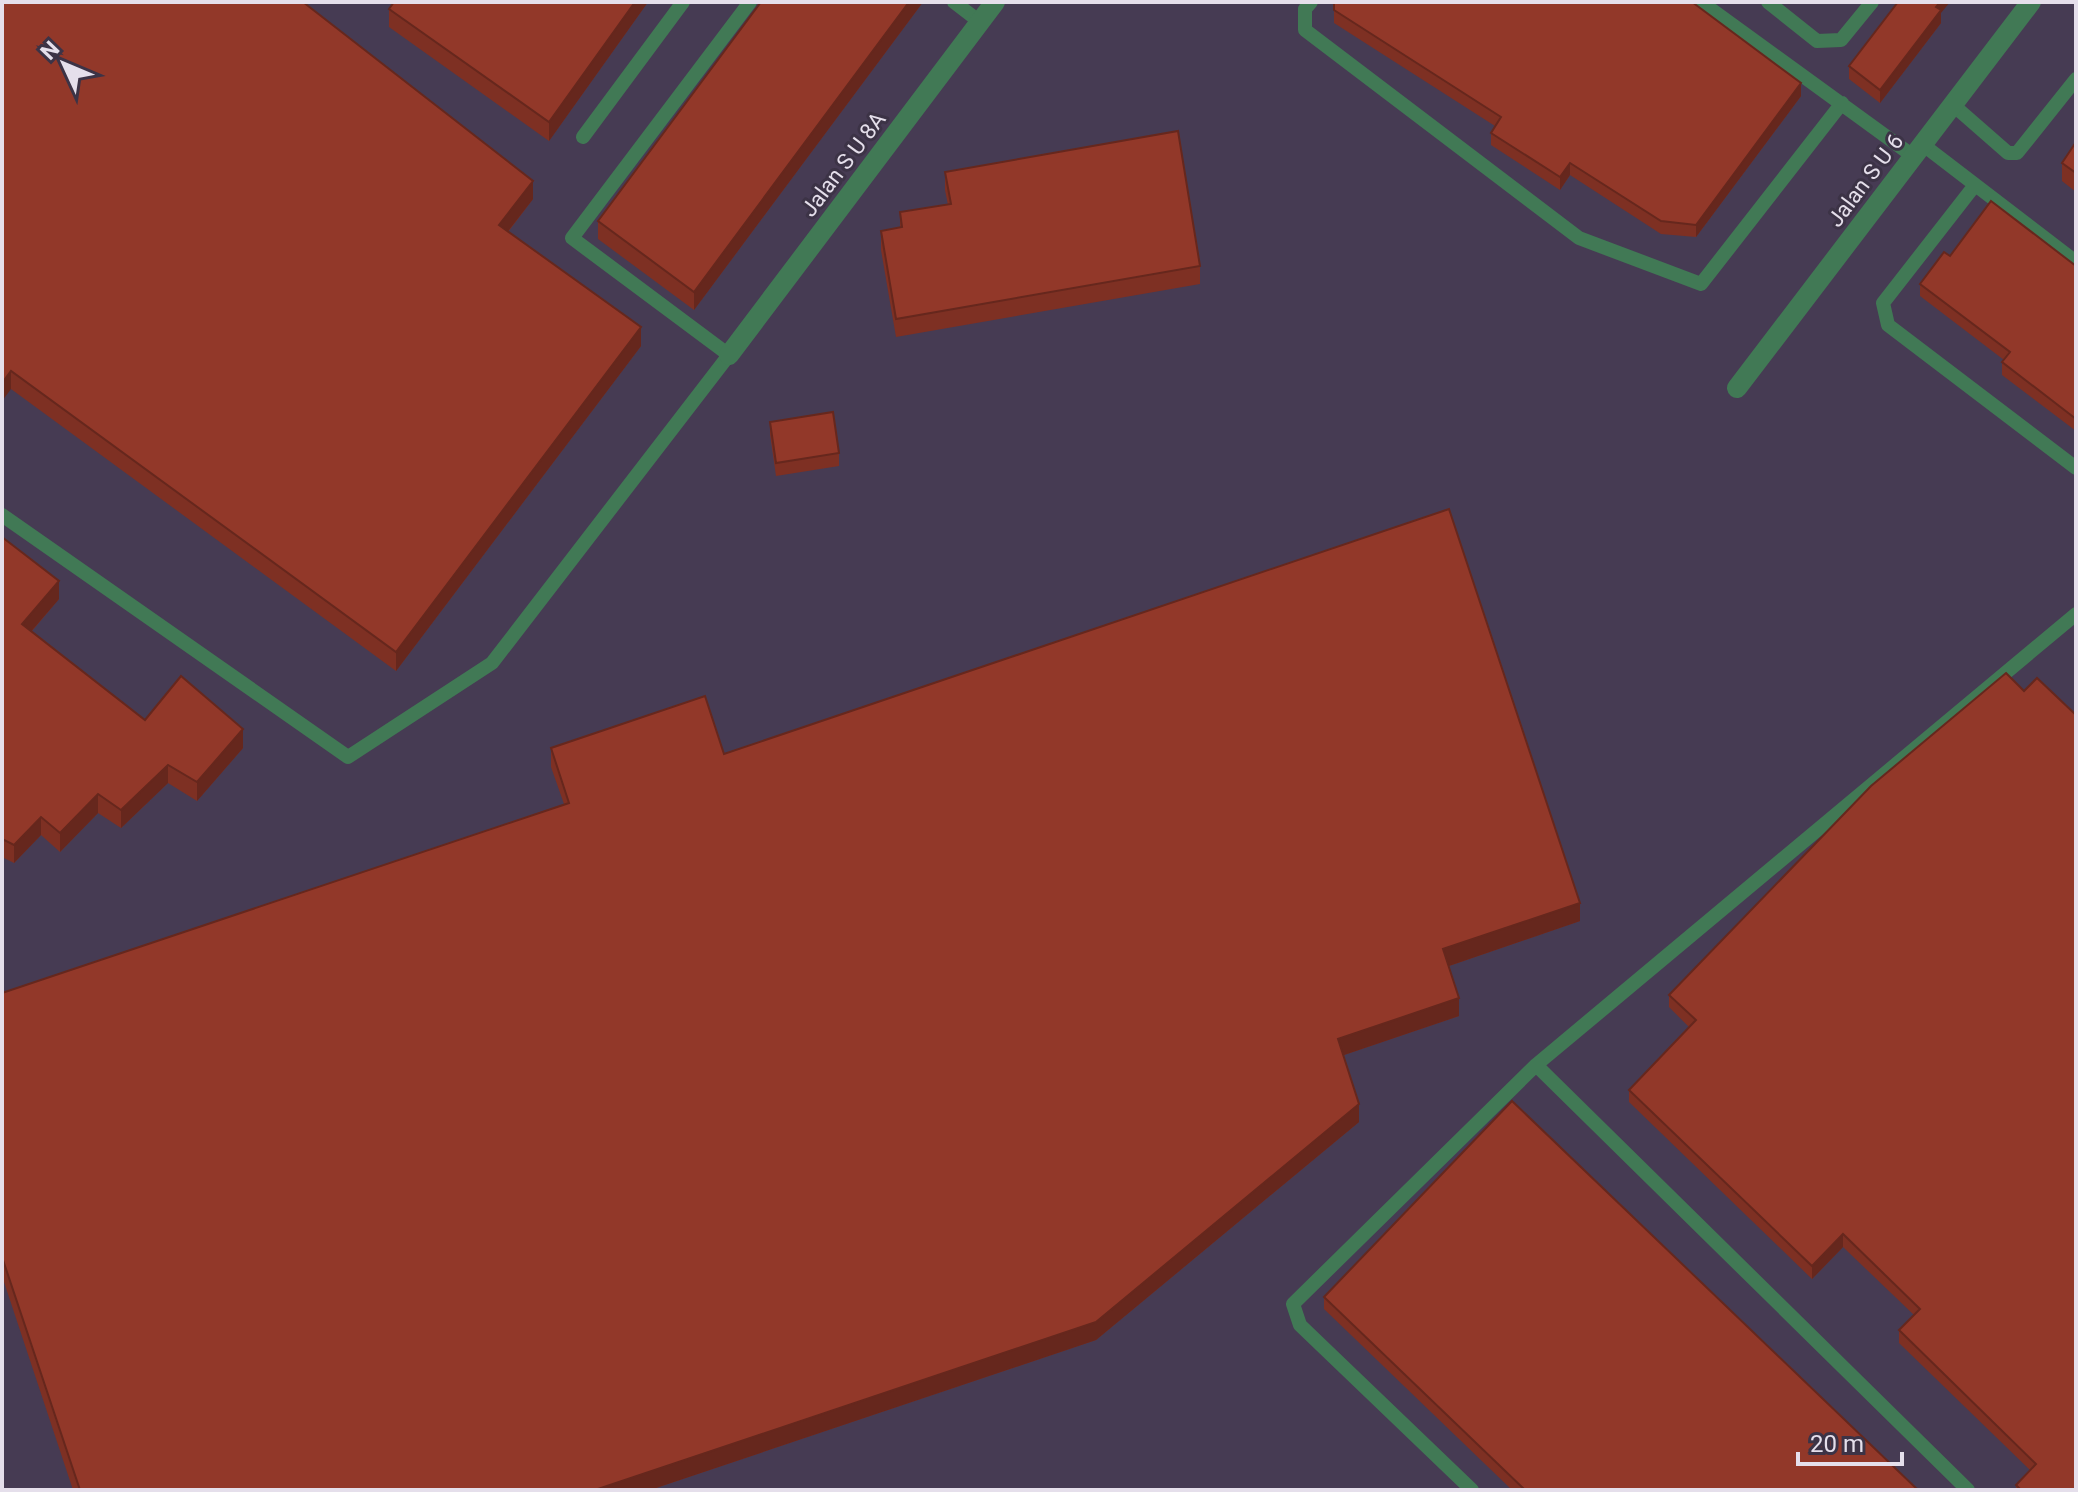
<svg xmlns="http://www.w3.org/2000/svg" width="2078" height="1492" font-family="Roboto,sans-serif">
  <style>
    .built { fill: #463b53 }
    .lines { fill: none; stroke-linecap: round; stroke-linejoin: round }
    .service { stroke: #417955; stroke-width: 14 }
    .minor { stroke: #417955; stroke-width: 20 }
    .wall { fill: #7e3023 }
    .shaded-wall { fill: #66271d }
    .building { fill: #923829; stroke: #66271d; stroke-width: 2 }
    .labels { text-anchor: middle; stroke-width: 6; stroke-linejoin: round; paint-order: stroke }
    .street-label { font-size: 22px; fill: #e5dfeb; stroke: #3c3346 }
  </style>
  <rect width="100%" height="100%" fill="#3c3346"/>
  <path class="built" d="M 2,2 L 2076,2 L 2076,1490 L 2,1490 Z"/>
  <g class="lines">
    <path class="service" d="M 954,2 L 980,22
      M 1311,2 L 1305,9 L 1305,30 L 1579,238 L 1701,284 L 1842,103
      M 1701,2 L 1913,156
      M 1768,2 L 1817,41 L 1841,40 L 1872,2
      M 1952,104 L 2008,153 L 2017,153 L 2076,79
      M 583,137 L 683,2
      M 1922,144 L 2076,262
      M 1975,185 L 1883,303 L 1888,325 L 2076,468
      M 2,515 L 348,757 L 492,663 L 729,355 L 572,238 L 750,2
      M 1536,1065 L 1968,1490
      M 1472,1490 L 1300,1325 L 1293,1304 L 1536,1065 L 2076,614"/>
    <path class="minor" d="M 729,355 L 995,2
      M 1737,388 L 2031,2"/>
  </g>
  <path class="wall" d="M 2,2 L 533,199 L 508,232 L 641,346 L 396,671 L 11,389 Z
    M 648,2 L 549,141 L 389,27 L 389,9 Z
    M 923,2 L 694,310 L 598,239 L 598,221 Z
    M 1334,2 L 1801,96 L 1696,237 L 1661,234 L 1570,175 L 1560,190 L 1491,145 L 1491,133 L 1495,126 L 1334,23 Z
    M 1941,13 L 1941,23 L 1880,103 L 1849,79 L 1849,66 Z
    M 2076,142 L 2076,192 L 2062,181 L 2062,163 Z
    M 945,172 L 1200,266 L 1200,284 L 896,337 L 881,250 L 881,231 L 900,228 L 900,212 L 948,205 L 945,190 Z
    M 1950,256 L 2076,266 L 2076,431 L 2002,375 L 2002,362 L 2004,360 L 1920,296 L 1920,284 Z
    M 770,422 L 839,453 L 839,466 L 776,476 L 770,434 Z
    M 2,537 L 59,599 L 32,631 L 145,720 L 243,748 L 197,801 L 168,783 L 121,828 L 98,813 L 60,852 L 41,835 L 14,863 L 2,857 Z
    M 551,748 L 724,754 L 1580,921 L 1449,966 L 1459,1016 L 1344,1055 L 1359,1122 L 1096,1340 L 650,1490 L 73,1490 L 2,1276 L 2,993 L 564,804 L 551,767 Z
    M 1871,786 L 2076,1490 L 2016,1490 L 2016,1485 L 2030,1470 L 1899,1343 L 1899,1330 L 1914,1315 L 1843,1247 L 1812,1279 L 1629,1102 L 1629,1090 L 1689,1027 L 1669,1007 L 1669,995 Z
    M 1324,1297 L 1918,1490 L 1512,1490 L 1324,1309 Z"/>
  <path class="shaded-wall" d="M 635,2 L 648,2 L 549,141 L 549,122 Z
    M 909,2 L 923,2 L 694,310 L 694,292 Z
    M 1940,2 L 1950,2 L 1941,13 L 1941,23 L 1880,103 L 1880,90 Z
    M 1801,83 L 1801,96 L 1696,237 L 1696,225 Z
    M 1570,163 L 1570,175 L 1560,190 L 1560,177 Z
    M 533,181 L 533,199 L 499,243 L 499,225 Z
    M 641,327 L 641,346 L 396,671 L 396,652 Z
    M 11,371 L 11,389 L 2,401 L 2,383 Z
    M 59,581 L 59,599 L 22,642 L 22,624 Z
    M 243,729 L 243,748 L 197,801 L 197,782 Z
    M 168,765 L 168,783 L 121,828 L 121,810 Z
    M 98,794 L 98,813 L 60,852 L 60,833 Z
    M 41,817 L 41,835 L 14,863 L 14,845 Z
    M 1580,903 L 1580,921 L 1443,968 L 1443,949 Z
    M 1459,998 L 1459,1016 L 1338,1057 L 1338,1039 Z
    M 1359,1104 L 1359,1122 L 1096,1340 L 650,1490 L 595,1490 Z
    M 1843,1234 L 1843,1247 L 1812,1279 L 1812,1266 Z"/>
  <path class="building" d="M 2,2 L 303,2 L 533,181 L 499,225 L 641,327 L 396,652 L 11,371 L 2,383 Z
    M 394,2 L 635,2 L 549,122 L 389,9 Z
    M 761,2 L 909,2 L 694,292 L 598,221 Z
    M 1334,2 L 1692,2 L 1801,83 L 1696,225 L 1661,221 L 1570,163 L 1560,177 L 1491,133 L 1501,117 L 1334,10 Z
    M 1898,2 L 1940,2 L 1936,7 L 1941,10 L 1880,90 L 1849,66 Z
    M 1178,131 L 1200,266 L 896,319 L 881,231 L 902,227 L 900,212 L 951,204 L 945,172 Z
    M 2076,142 L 2076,173 L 2062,163 Z
    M 1991,201 L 2076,266 L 2076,419 L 2002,362 L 2010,352 L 1920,284 L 1944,252 L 1950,256 Z
    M 833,412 L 839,453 L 776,463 L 770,422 Z
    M 1449,509 L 1580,903 L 1443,949 L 1459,998 L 1338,1039 L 1359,1104 L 1096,1322 L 595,1490 L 80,1490 L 2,1257 L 2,993 L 569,803 L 551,748 L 705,696 L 724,754 Z
    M 2,537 L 59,581 L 22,624 L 145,720 L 181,676 L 243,729 L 197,782 L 168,765 L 121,810 L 98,794 L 60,833 L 41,817 L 14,845 L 2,839 Z
    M 2006,673 L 2024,691 L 2037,678 L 2076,715 L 2076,1490 L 2021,1490 L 2016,1485 L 2036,1464 L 1899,1330 L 1920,1309 L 1843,1234 L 1812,1266 L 1629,1090 L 1696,1020 L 1669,995 L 1871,786 Z
    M 1512,1101 L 1918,1490 L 1525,1490 L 1324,1297 Z"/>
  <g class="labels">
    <g class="street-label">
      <text transform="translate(843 164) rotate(-53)" y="8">Jalan S U 8A</text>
      <text transform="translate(1865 180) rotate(-53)" y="8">Jalan S U 6</text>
    </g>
  </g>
  <rect width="2078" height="1492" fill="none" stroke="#e5dfeb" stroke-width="8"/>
  <g transform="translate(64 64) rotate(314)" stroke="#3c3346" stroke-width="6" paint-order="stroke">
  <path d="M0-6L14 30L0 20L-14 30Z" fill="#e5dfeb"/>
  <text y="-12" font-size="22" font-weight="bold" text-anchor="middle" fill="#e5dfeb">N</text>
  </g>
  <path d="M1798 1452v12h104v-12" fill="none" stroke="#e5dfeb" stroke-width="4"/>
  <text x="1810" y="1452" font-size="24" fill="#e5dfeb" stroke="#3c3346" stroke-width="6" paint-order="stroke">20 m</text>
</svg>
